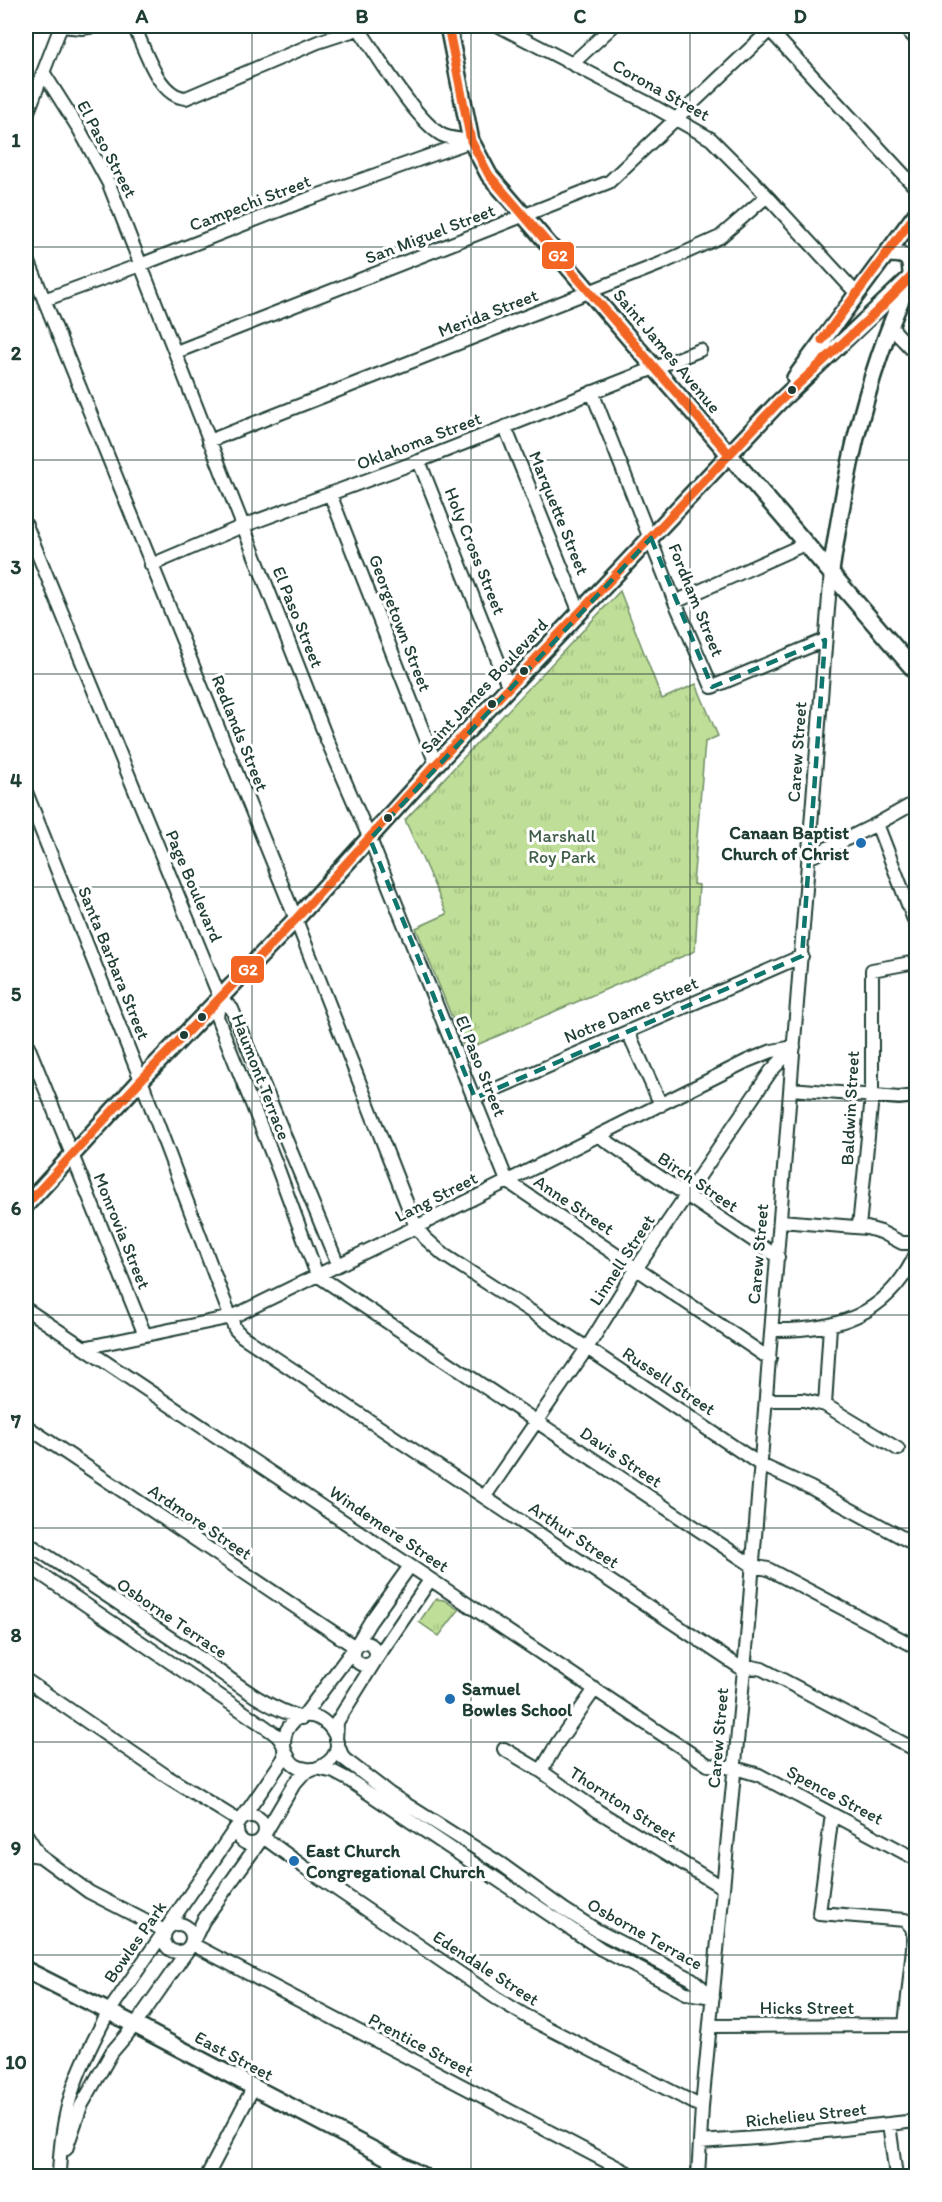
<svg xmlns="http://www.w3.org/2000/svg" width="942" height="2202" font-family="Itim,sans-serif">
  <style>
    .park { fill: url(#park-tufts); stroke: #6f8e66; stroke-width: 1.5 }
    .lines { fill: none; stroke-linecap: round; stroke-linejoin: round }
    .minor-casing { stroke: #1f3d34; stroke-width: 16 }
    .major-casing { stroke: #1f3d34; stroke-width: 20 }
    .minor { stroke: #fff; stroke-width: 12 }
    .major { stroke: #fff; stroke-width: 15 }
    .bus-1-casing { stroke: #fff; stroke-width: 14 }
    .bus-1 { stroke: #f26522; stroke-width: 9 }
    .marked { fill: none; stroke: #0f766e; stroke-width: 4.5; stroke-dasharray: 12 8; stroke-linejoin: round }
    .grid { fill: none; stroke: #1f3d34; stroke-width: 1.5; stroke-opacity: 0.55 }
    .bus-dot { fill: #1f3d34; stroke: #fff; stroke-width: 2 }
    .poi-dot { fill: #1f6fb2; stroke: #fff; stroke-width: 2 }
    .labels { text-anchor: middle; stroke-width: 6; stroke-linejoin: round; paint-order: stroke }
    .street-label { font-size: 18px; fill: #1f3d34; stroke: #fff }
    .poi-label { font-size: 18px; font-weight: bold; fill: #1f3d34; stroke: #fff; text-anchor: start }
    .park-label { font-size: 18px; fill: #3f5d48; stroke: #fff }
    .line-badge { stroke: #fff; stroke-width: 2 }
    .badge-label { font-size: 16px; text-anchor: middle; font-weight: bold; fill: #fff }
    .neatline { fill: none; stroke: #1f3d34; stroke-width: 2 }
    .grid-label { font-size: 20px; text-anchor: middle; font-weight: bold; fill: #1f3d34 }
  </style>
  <defs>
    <pattern id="park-tufts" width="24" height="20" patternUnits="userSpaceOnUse" patternTransform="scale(1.5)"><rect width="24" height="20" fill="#bfde97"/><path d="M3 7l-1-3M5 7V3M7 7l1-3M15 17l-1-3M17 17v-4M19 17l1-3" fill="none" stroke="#a4bf83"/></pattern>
  </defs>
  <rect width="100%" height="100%" fill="#fff"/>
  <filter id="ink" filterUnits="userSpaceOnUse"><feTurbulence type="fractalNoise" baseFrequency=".0167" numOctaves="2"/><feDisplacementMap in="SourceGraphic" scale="12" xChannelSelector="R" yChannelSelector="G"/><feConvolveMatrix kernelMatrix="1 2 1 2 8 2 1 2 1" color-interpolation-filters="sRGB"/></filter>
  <g filter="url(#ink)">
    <path class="park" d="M 620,591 L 662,699 L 696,684 L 718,736 L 705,742 L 693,884 L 699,885 L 695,951 L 465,1050 L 416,928 L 447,914 L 405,820 Z
      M 437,1599 L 444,1600 L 459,1610 L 439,1636 L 419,1622 L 433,1602 Z"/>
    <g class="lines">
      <g class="minor-casing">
        <path id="minor" d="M 61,26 L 82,28 L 95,26
          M 134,26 C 144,47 158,97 186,98 L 318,42 L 367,26
          M 357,26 C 376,53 415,120 442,135 C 450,139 461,139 469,141
          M 499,26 L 644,101 L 711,139 L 753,181 L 857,294
          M 766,26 L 916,188
          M 903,26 L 916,39
          M 573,63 L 613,26
          M 43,72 L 79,129 L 109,184 L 327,740 L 370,839 L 507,1181 L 770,1359
          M 26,117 L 61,26
          M 26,255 L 291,907 L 416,1227 L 425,1238 L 444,1255 L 587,1348 L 761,1465 L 811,1488 L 916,1545
          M 44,300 L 140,265 L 308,199 L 471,141
          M 890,326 L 916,354
          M 176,352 L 609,182 L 770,30
          M 592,392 L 675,602 L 712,687 L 825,640
          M 505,427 L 580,613
          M 209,441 L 660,264 L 720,237 L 767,196
          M 419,461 L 509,688
          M 330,494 L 436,764
          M 26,525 L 220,998 L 232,1009 L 338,1265
          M 151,565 L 243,526 L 419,461 L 700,350
          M 675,602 L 807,543
          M 26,792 L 141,1080 L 235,1329 L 242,1336 L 744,1670 L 752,1667 L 762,1669 L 916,1750
          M 877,824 L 916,925
          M 810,857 L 877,824 L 916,802
          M 220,998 L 217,1017 L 278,1169 L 317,1275 L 753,1566 L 768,1569 L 916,1647
          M 628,1032 L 661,1105
          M 26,1041 L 145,1335
          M 791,1089 L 899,1098 L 916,1096
          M 475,1098 L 802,956
          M 599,1136 L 778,1257
          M 781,1221 L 867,1228 L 881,1232 L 902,1243 L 916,1243
          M 859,1227 L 872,1096 L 872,970 L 916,962
          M 26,1309 L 708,1765 L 735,1768 L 759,1775 L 916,1859
          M 772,1330 C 836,1331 887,1316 916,1254
          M 83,1348 L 232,1317 L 416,1227 L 747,1061 L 772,1051 L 794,1047
          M 766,1400 L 803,1400 L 825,1405 L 898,1449
          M 825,1405 L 830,1326
          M 26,1426 L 355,1647
          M 485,1496 L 587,1348 L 636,1269 L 771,1071 L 794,1047
          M 26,1542 C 84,1580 142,1619 200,1658 C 233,1680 263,1707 302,1718 L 355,1647 L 370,1622 L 410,1566
          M 26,1564 L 264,1726 C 269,1730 275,1733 279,1738 C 286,1746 285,1758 295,1765 C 303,1770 314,1771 322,1766 C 363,1745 309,1690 287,1730 C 282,1739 285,1748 284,1758 L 108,2013 C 76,2072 61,2108 59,2176
          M 430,1580 L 375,1661 L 337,1722 L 336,1740 L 343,1758 L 390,1794 L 501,1864 L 565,1910 L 598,1931 L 692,1979 L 713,1997
          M354 1654a11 11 0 1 1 22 0a11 11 0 1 1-22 0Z
          M 26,1680 L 168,1777 L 239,1821
          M 504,1749 L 541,1771 L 598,1811 L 723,1888
          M 541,1771 L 558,1742 L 595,1689
          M237 1830a14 14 0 1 1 28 0a14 14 0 1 1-28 0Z
          M 26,1834 L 40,1856
          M 263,1837 L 304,1867 L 496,1998 L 536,2022 L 702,2107
          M 26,1854 L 40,1856 L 89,1892 L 165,1931
          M164 1938a14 14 0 1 1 28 0a14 14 0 1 1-28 0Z
          M 192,1944 L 634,2176
          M 710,2026 L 905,2025 L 914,1938 L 912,1928 L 905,1920 L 819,1913 L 832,1814
          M 889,2124 L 896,2176
          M 700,2142 L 771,2137 L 916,2121
          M 66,2149 L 81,2106 L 112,2052 L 135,2025 L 192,1944 L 203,1921 L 263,1837 L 294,1784 L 303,1774 L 317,1768 L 334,1772 L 349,1780 L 601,1949 L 686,1993 L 713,1997
          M 207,2176 L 253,2088
          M 698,2176 L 702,2107 L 747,1638 L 831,571"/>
      </g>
      <g class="major-casing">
        <path id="major" d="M 448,26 L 471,141 L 489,175 L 916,672
          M 887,254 C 907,254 911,257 911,277
          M 795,378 L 916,214
          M 831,571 C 847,464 868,365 916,267
          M 26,1205 L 141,1080 L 296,919 L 436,764 L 778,403 L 911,277
          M 26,1970 L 135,2025 L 423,2176"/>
      </g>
      <use href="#minor" class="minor"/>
      <use href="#major" class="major"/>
      <g class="bus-1-casing">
        <path id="bus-1" d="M 448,26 L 471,141 L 489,175 L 729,454
          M 822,340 L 916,214
          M 26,1205 L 141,1080 L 296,919 L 436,764 L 778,403 L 876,312 L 911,277 L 916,267"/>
      </g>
      <use href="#bus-1" class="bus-1"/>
    </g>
  </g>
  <path class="marked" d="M 651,538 L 712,687 L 825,640 L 802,956 L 475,1098 L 370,839 Z"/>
  <path class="grid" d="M 252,26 L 252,2176M 471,26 L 471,2176M 690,26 L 690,2176M 26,247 L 916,247M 26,460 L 916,460M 26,674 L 916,674M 26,887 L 916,887M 26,1101 L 916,1101M 26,1315 L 916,1315M 26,1528 L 916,1528M 26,1742 L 916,1742M 26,1955 L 916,1955"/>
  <g class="bus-dot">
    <circle cx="792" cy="390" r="5"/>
    <circle cx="524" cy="671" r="5"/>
    <circle cx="492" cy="704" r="5"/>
    <circle cx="388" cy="818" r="5"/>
    <circle cx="202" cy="1017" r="5"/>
    <circle cx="184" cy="1035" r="5"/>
  </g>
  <g class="poi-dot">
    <circle cx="861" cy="843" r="6"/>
    <circle cx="450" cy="1699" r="6"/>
    <circle cx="294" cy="1861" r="6"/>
  </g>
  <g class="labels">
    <g class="street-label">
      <text transform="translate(661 90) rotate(29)" y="6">Corona Street</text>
      <text transform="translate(107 149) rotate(62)" y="6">El Paso Street</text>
      <text transform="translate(250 203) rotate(-21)" y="6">Campechi Street</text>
      <text transform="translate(430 234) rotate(-21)" y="6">San Miguel Street</text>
      <text transform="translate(488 313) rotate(-21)" y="6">Merida Street</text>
      <text transform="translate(667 351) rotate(50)" y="6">Saint James Avenue</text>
      <text transform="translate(419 441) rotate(-21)" y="6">Oklahoma Street</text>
      <text transform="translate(559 513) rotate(68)" y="6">Marquette Street</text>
      <text transform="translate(475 551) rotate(68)" y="6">Holy Cross Street</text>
      <text transform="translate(696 600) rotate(68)" y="6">Fordham Street</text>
      <text transform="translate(298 617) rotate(68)" y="6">El Paso Street</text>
      <text transform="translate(400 623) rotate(69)" y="6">Georgetown Street</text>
      <text transform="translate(484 686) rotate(-47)" y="6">Saint James Boulevard</text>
      <text transform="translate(240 733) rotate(68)" y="6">Redlands Street</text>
      <text transform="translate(797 752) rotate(-86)" y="6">Carew Street</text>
      <text transform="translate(194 886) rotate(67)" y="6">Page Boulevard</text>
      <text transform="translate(114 963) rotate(68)" y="6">Santa Barbara Street</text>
      <text transform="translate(631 1010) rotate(-23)" y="6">Notre Dame Street</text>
      <text transform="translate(481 1066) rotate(68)" y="6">El Paso Street</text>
      <text transform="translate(261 1077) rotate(69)" y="6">Haumont Terrace</text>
      <text transform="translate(850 1108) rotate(-87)" y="6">Baldwin Street</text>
      <text transform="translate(698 1182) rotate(34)" y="6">Birch Street</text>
      <text transform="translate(436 1197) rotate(-27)" y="6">Lang Street</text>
      <text transform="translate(574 1205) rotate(34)" y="6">Anne Street</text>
      <text transform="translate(122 1231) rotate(68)" y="6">Monrovia Street</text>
      <text transform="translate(758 1254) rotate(-85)" y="6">Carew Street</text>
      <text transform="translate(622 1260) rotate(-57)" y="6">Linnell Street</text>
      <text transform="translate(669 1381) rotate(34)" y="6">Russell Street</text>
      <text transform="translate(621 1457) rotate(34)" y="6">Davis Street</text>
      <text transform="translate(200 1522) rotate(34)" y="6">Ardmore Street</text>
      <text transform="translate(389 1529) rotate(34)" y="6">Windemere Street</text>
      <text transform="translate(574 1535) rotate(34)" y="6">Arthur Street</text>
      <text transform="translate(172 1618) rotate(34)" y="6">Osborne Terrace</text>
      <text transform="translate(718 1738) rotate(-85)" y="6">Carew Street</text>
      <text transform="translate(835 1795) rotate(28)" y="6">Spence Street</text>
      <text transform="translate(623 1804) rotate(33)" y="6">Thornton Street</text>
      <text transform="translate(645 1934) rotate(29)" y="6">Osborne Terrace</text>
      <text transform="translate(135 1942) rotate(-55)" y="6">Bowles Park</text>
      <text transform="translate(486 1968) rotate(33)" y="6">Edendale Street</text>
      <text x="807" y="2014">Hicks Street</text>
      <text transform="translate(421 2045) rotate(28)" y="6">Prentice Street</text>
      <text transform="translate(234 2056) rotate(28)" y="6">East Street</text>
      <text transform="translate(806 2115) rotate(-6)" y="6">Richelieu Street</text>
    </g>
    <g class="poi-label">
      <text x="849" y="839" text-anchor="end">Canaan Baptist<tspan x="849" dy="21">Church of Christ</tspan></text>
      <text x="462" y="1695">Samuel<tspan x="462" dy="21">Bowles School</tspan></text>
      <text x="306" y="1857">East Church<tspan x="306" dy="21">Congregational Church</tspan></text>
    </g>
    <g class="park-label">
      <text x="562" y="842">Marshall<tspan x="562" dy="21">Roy Park</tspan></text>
    </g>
  </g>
  <g class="line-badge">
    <rect x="541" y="241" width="34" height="29" rx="6" fill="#f26522"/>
    <rect x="230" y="955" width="35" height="29" rx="6" fill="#f26522"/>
  </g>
  <g class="badge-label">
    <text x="558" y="261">G2</text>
    <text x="248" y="975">G2</text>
  </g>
  <rect width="942" height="2202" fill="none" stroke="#fff" stroke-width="66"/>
  <rect x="33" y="33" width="876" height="2136" class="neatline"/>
  <g class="grid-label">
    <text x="142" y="23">A</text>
    <text x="362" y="23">B</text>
    <text x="580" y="23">C</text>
    <text x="800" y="23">D</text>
    <text x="16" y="147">1</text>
    <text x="16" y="360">2</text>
    <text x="16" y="574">3</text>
    <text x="16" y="787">4</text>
    <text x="16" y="1001">5</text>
    <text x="16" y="1215">6</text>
    <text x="16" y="1428">7</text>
    <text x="16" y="1642">8</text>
    <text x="16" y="1855">9</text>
    <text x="16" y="2069">10</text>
  </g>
</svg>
